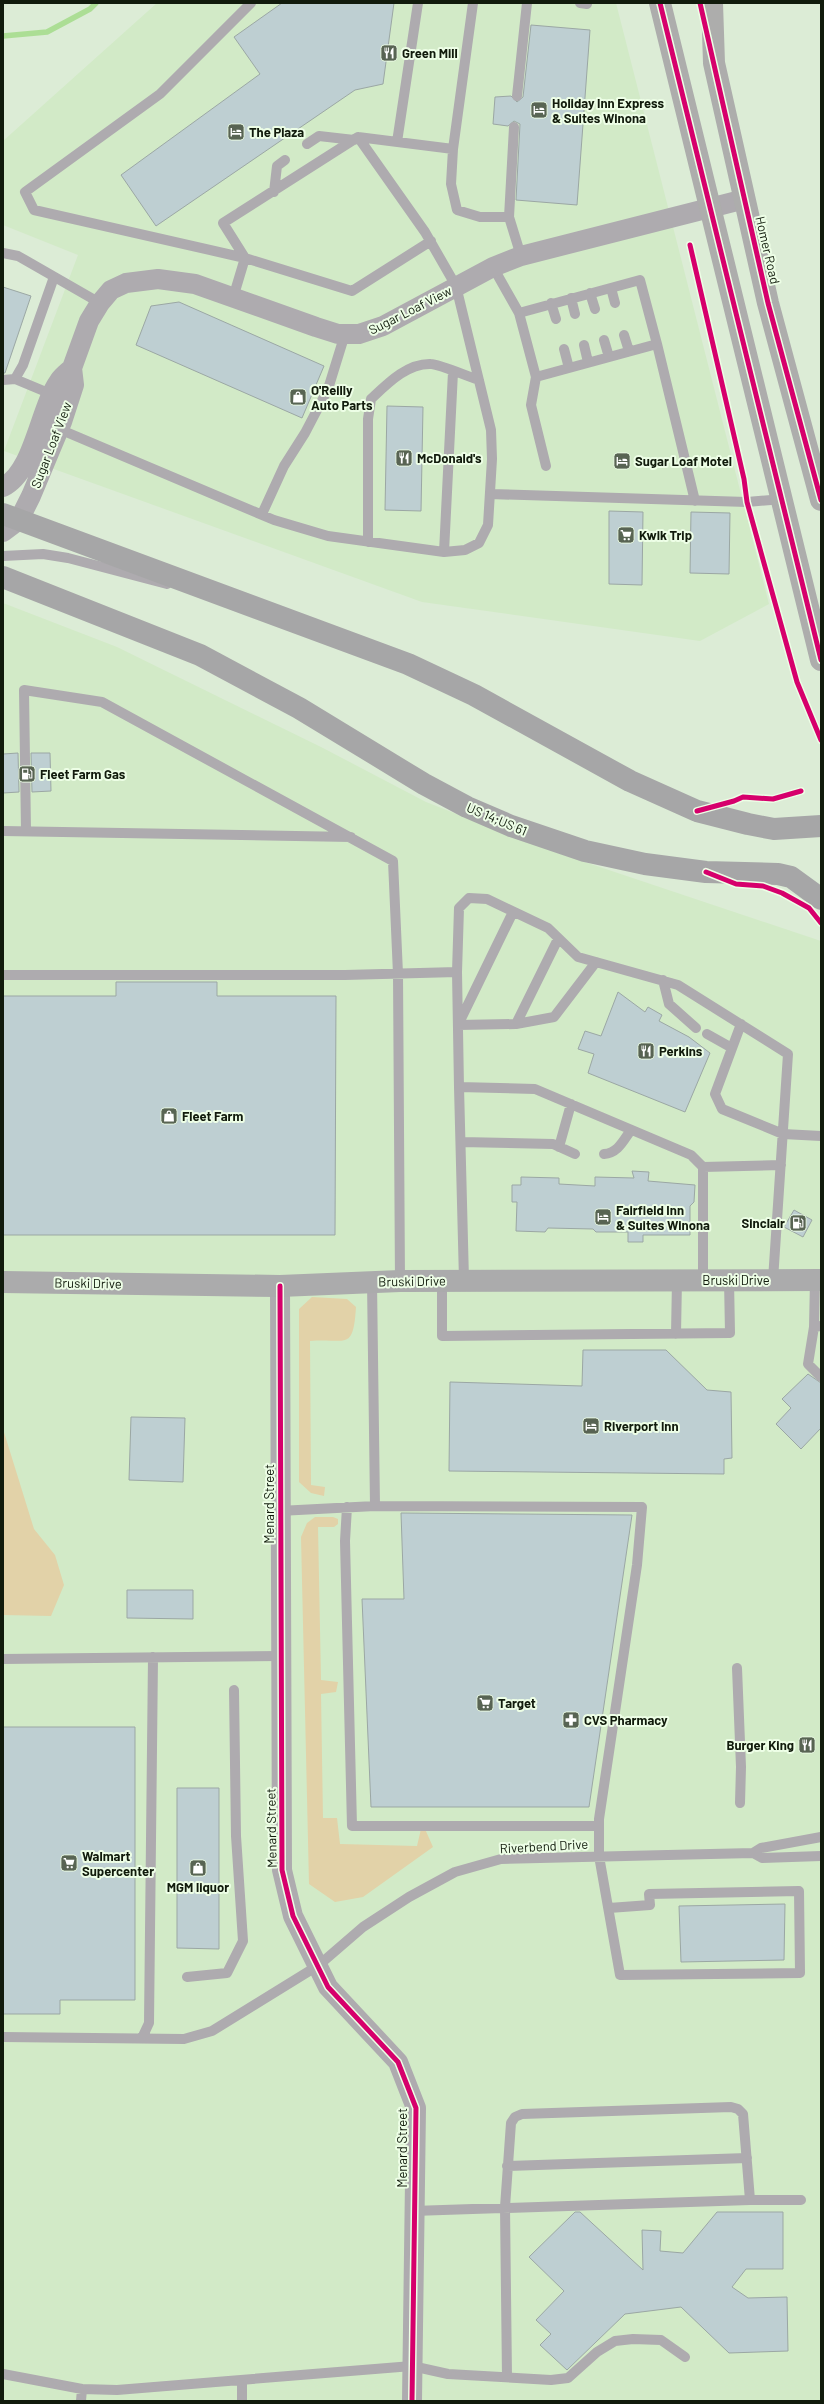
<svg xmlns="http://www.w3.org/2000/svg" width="824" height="2404" font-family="Barlow,sans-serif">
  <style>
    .built { fill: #d2eac7 }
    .green { fill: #e2d2a8 }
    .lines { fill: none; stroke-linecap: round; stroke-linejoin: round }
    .stream { stroke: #acde95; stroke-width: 5.5 }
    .building { fill: #becfd2; stroke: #9ba7a4 }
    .lane { stroke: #aeabaf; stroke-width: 10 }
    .street { stroke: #aeabaf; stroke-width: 20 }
    .secondary { stroke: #ababac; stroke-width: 22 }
    .primary { stroke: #adadac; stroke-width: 22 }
    .highway { stroke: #a6a6a7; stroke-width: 22 }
    .cycleway-casing { stroke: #edfee6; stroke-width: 8 }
    .cycleway { stroke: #d6006c; stroke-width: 5 }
    .labels { text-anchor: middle; stroke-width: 4; stroke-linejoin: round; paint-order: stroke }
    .poi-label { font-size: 13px; font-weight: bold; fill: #111b0c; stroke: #edfee6; text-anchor: start }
    .street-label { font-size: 13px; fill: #111b0c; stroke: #edfee6 }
  </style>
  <rect width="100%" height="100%" fill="#dcecd6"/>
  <path class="built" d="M 157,3 L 616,3 L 769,604 L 700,641 L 422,602 L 4,451 L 78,255 L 3,225 L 3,141 Z
    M 3,603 L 117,647 L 321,747 L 426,802 L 552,851 L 821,941 L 821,2401 L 3,2401 Z"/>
  <path class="green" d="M 312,1297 L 347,1299 L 356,1307 C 353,1352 347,1338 310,1341 L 311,1485 L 325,1487 L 324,1496 L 311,1493 L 299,1482 L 299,1309 Z
    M 3,1429 L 34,1529 L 55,1555 L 64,1585 L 51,1616 L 3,1615 Z
    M 315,1517 L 333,1517 L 338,1519 L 338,1524 L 334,1527 L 318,1527 L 321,1680 L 338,1682 L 336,1692 L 321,1694 L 323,1818 L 337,1818 L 340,1844 L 417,1846 L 421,1829 L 425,1829 L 433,1847 L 363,1897 L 335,1902 L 309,1884 L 301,1537 L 307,1523 Z"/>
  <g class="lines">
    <path class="stream" d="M 3,36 L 47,32 L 90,9 L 96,3"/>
  </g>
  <path class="building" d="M 282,3 L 394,3 L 383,84 L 355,90 L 156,226 L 121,175 L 260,74 L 234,37 Z
    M 531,25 L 590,30 L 577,205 L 516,200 L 520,124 L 514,121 L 508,126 L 493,124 L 495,97 L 511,96 L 517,102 L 523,97 Z
    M 3,287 L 31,296 L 5,373 L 3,373 Z
    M 179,302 L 324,366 L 302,418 L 136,345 L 151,306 Z
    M 387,406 L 423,407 L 421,511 L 385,510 Z
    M 609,511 L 643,512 L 642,585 L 609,584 Z
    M 691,512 L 730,513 L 729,574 L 690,573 Z
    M 18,753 L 19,792 L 3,793 L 3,754 Z
    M 31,753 L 50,753 L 51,791 L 32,792 Z
    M 116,982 L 217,982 L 217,996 L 336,996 L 335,1235 L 3,1235 L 3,996 L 116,996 Z
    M 618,992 L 645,1012 L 648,1007 L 662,1015 L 659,1021 L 689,1037 L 710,1053 L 685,1112 L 588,1073 L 594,1054 L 578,1049 L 585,1031 L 601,1036 Z
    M 632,1171 L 649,1172 L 648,1181 L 695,1185 L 694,1202 L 690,1206 L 690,1235 L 643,1235 L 643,1242 L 628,1242 L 628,1232 L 596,1232 L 593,1229 L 548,1228 L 545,1232 L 516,1231 L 517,1202 L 512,1202 L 512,1185 L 521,1185 L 521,1177 L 559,1178 L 559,1184 L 595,1186 L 595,1177 L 634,1178 Z
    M 794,1210 L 812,1220 L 803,1237 L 784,1227 Z
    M 583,1350 L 666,1350 L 707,1390 L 731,1392 L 732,1458 L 724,1459 L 724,1474 L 449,1471 L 450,1382 L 582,1386 Z
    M 808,1374 L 821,1383 L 821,1428 L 801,1449 L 776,1424 L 791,1408 L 782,1399 Z
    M 131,1417 L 185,1418 L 183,1482 L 129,1480 Z
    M 401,1513 L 632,1515 L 589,1807 L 371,1807 L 362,1599 L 404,1599 Z
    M 127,1590 L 193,1590 L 193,1619 L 127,1618 Z
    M 3,1727 L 135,1727 L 135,2000 L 60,2000 L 60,2014 L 3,2014 Z
    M 177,1788 L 219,1788 L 219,1949 L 177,1948 Z
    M 785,1904 L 784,1960 L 681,1962 L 679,1906 Z
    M 575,2212 L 580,2212 L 643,2270 L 642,2230 L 661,2231 L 660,2251 L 683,2253 L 717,2212 L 783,2212 L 783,2269 L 746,2269 L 732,2287 L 748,2298 L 787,2297 L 788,2351 L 729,2353 L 681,2307 L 625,2314 L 567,2370 L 540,2345 L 551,2334 L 536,2320 L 564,2291 L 529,2257 Z"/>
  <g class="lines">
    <path class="lane" d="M 251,3 L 160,94 L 25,192 L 34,210 L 245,258 L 352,291 L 431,241
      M 580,3 L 587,4
      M 517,96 L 527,3
      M 397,142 L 418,3
      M 307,144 L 319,136 L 354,140
      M 453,149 L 473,3
      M 274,192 L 277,166 L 285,160
      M 509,217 L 514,127
      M 3,253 L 18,256 L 100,303
      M 493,267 L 519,313
      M 611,288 L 615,303
      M 590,293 L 595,309
      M 233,298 L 245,258 L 223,223 L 358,137 L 453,149 L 451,184 L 457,210 L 480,217 L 509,217 L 521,256
      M 571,298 L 575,314
      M 551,303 L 556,319
      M 624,335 L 629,351
      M 604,340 L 609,357
      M 657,344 L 640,280 L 519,313 L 536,377 L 657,344 L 695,501
      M 584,345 L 588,362
      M 564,349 L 569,368
      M 536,377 L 531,405 L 546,466
      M 15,379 L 23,365 L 54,277
      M 3,380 L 15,379 L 51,394
      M 59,429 L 274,520 L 328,536 L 444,552 L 465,550 L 479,543 L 488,525 L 492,459 L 491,430 L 456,286 L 425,232 L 358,137
      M 490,494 L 747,502 L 783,499
      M 262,514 L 284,466 L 305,433 L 328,389 L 345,334
      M 368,542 L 368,419 L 371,399 C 387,384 407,363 431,364 C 439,364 469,377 479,380
      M 444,552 L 453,372
      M 3,556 L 43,554 L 68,558 L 167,584
      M 3,831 L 351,837
      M 26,831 L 24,690 L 102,702 L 393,861 L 398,974 L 400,1281
      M 513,912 L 458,1025 L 516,1024 L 558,939
      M 457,972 L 459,908 L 469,898 L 487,899 L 548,928 L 578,957 L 678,985 L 788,1054 L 773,1280
      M 3,975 L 345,975 L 457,972 L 459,1087
      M 663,980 L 669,1004 L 696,1028
      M 516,1024 L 554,1017 L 596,962
      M 741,1024 L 715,1094 L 722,1109 L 783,1134 L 821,1136
      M 707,1034 L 732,1048
      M 461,1142 L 553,1144 L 575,1154
      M 559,1147 L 571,1104
      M 604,1154 C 618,1153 623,1141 631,1130
      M 703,1167 L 781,1165
      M 442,1280 L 442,1336 L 730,1333 L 729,1280
      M 464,1280 L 459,1087 L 535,1089 L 691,1155 L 703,1167 L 703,1280
      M 815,1280 L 814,1327 L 821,1326
      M 372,1282 L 375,1506
      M 814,1327 L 808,1364 L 821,1377
      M 676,1334 L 677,1280
      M 347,1507 L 345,1541 L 352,1826 L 599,1826
      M 279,1511 L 375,1506 L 642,1507 L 637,1565 L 599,1819 L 599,1856 L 620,1975 L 800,1973 L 799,1891 L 649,1894 L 650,1905 L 609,1908
      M 3,1659 L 280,1656
      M 737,1668 L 741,1767 L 740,1803
      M 753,1853 L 762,1858 L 821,1856
      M 187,1977 L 227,1973 L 243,1941 L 236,1836 L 234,1690
      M 3,2037 L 184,2039 L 212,2031 L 319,1965 L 363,1927 L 409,1897 L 455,1872 L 501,1859 L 753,1853 L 761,1848 L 821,1837
      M 142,2038 L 149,2023 L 153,1657
      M 507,2166 L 747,2158
      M 413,2211 L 750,2200
      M 3,2374 L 82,2389 L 117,2390 L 412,2366 L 448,2374 L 551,2380 L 568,2378 L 597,2352 L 615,2341 L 633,2339 L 661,2340 L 685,2357
      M 507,2377 L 505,2207 L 511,2123 L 515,2117 L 522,2114 L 731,2107 L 738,2109 L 743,2114 L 750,2200 L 801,2200
      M 242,2380 L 242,2401
      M 81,2401 L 82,2389"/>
    <path class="street" d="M 3,487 C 34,472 39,409 59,381 C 62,376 68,372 72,368
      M 3,532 L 19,520 L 31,496 L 62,422 L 74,385 L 72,368 L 89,321 L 100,303 L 111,290 L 126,283 L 158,279 L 195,284 L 316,327 L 338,334 L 359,334 L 383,326 L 493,267 L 521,256 L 745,199
      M 280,1286 L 282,1870 L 293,1916 L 328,1987 L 398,2062 L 416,2108 L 412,2401"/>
    <path class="secondary" d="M 3,1282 L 280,1286 L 400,1281 L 821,1280"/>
    <path class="primary" d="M 660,3 L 821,660
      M 712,3 L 714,63 L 768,303 L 821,500"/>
    <path class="highway" d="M 3,514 L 408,664 L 474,695 L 630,781 L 697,811 L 748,824 L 774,829 L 821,826
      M 3,577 L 200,655 L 299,708 L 424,784 L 467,807 L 511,826 L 585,851 L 645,864 L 706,872 L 778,874 L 791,877 L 821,899"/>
    <g class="cycleway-casing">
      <path id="cycleway" d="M 660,3 L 821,660
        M 700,3 L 768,303 L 821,500
        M 690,245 L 744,479 L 747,502 L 797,682 L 821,740
        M 697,811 L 734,801 L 743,797 L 773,799 L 801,791
        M 706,872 L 736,884 L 763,886 L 782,893 L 809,908 L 821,923
        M 280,1286 L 282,1870 L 293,1916 L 328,1987 L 398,2062 L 416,2108 L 412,2401"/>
    </g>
    <use href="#cycleway" class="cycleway"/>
  </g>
  <defs>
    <g id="restaurant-square" transform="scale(0.9)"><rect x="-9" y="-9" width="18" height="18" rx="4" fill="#586453" stroke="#edfee6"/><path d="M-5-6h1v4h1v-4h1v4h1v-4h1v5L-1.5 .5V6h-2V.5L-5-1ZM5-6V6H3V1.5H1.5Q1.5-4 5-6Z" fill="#fff"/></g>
    <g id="hotel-square" transform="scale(0.9)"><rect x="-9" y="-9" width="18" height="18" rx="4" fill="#586453" stroke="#edfee6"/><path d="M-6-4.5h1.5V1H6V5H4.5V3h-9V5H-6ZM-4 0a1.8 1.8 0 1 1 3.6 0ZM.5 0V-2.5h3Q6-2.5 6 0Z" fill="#fff"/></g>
    <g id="shop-square" transform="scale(0.9)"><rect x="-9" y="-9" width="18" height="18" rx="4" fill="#586453" stroke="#edfee6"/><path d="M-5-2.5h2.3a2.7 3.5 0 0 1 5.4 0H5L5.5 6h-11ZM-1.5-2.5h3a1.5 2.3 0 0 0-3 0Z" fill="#fff"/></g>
    <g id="supermarket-square" transform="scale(0.9)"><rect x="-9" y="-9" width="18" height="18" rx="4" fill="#586453" stroke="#edfee6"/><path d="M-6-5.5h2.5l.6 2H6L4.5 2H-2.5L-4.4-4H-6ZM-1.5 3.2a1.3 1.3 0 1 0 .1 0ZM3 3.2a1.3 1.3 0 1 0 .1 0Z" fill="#fff"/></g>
    <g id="fuel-square" transform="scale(0.9)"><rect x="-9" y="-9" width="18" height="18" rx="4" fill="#586453" stroke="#edfee6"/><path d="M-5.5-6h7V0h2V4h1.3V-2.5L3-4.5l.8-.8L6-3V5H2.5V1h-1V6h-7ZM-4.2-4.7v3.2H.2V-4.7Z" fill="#fff"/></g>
    <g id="pharmacy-square" transform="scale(0.9)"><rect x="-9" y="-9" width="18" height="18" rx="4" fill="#586453" stroke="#edfee6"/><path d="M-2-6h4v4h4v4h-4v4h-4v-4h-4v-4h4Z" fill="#fff"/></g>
  </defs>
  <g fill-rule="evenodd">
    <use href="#restaurant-square" x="389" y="53"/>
    <use href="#hotel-square" x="539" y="110"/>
    <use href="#hotel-square" x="236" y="132"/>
    <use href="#shop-square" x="298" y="397"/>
    <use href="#restaurant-square" x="404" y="458"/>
    <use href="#hotel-square" x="622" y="461"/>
    <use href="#supermarket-square" x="626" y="535"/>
    <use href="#fuel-square" x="27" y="774"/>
    <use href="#restaurant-square" x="646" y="1051"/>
    <use href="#shop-square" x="169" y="1116"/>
    <use href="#hotel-square" x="603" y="1217"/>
    <use href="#fuel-square" x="798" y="1223"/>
    <use href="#hotel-square" x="591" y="1426"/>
    <use href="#supermarket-square" x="485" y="1703"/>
    <use href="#pharmacy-square" x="571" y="1720"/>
    <use href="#restaurant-square" x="807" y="1745"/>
    <use href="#supermarket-square" x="69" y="1863"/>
    <use href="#shop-square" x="198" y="1868"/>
  </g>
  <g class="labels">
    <g class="poi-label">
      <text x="402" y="58">Green Mill</text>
      <text x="552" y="108">Holiday Inn Express<tspan x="552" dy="15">&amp; Suites Winona</tspan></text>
      <text x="249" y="137">The Plaza</text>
      <text x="311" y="395">O'Reilly<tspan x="311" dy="15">Auto Parts</tspan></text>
      <text x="417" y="463">McDonald's</text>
      <text x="635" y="466">Sugar Loaf Motel</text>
      <text x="639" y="540">Kwik Trip</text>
      <text x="40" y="779">Fleet Farm Gas</text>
      <text x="659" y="1056">Perkins</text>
      <text x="182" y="1121">Fleet Farm</text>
      <text x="616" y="1215">Fairfield Inn<tspan x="616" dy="15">&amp; Suites Winona</tspan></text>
      <text x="785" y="1228" text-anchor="end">Sinclair</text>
      <text x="604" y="1431">Riverport Inn</text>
      <text x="498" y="1708">Target</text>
      <text x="584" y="1725">CVS Pharmacy</text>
      <text x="794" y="1750" text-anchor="end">Burger King</text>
      <text x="82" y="1861">Walmart<tspan x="82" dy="15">Supercenter</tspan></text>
      <text x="198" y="1892" text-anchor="middle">MGM liquor</text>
    </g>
    <g class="street-label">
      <text transform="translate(768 250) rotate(77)" y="5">Homer Road</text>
      <text transform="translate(410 310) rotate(-27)" y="5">Sugar Loaf View</text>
      <text transform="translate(51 445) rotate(-69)" y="5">Sugar Loaf View</text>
      <text transform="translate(497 819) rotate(23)" y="5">US 14;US 61</text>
      <text x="736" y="1285">Bruski Drive</text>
      <text transform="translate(412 1281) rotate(-1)" y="5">Bruski Drive</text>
      <text transform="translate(88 1283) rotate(1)" y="5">Bruski Drive</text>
      <text transform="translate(269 1504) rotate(-90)" y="5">Menard Street</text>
      <text transform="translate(271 1828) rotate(-91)" y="5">Menard Street</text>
      <text transform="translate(544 1846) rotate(-3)" y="5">Riverbend Drive</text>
      <text transform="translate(402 2148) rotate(-90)" y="5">Menard Street</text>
    </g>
  </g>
  <rect width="824" height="2404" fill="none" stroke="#111b0c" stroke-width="8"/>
</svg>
